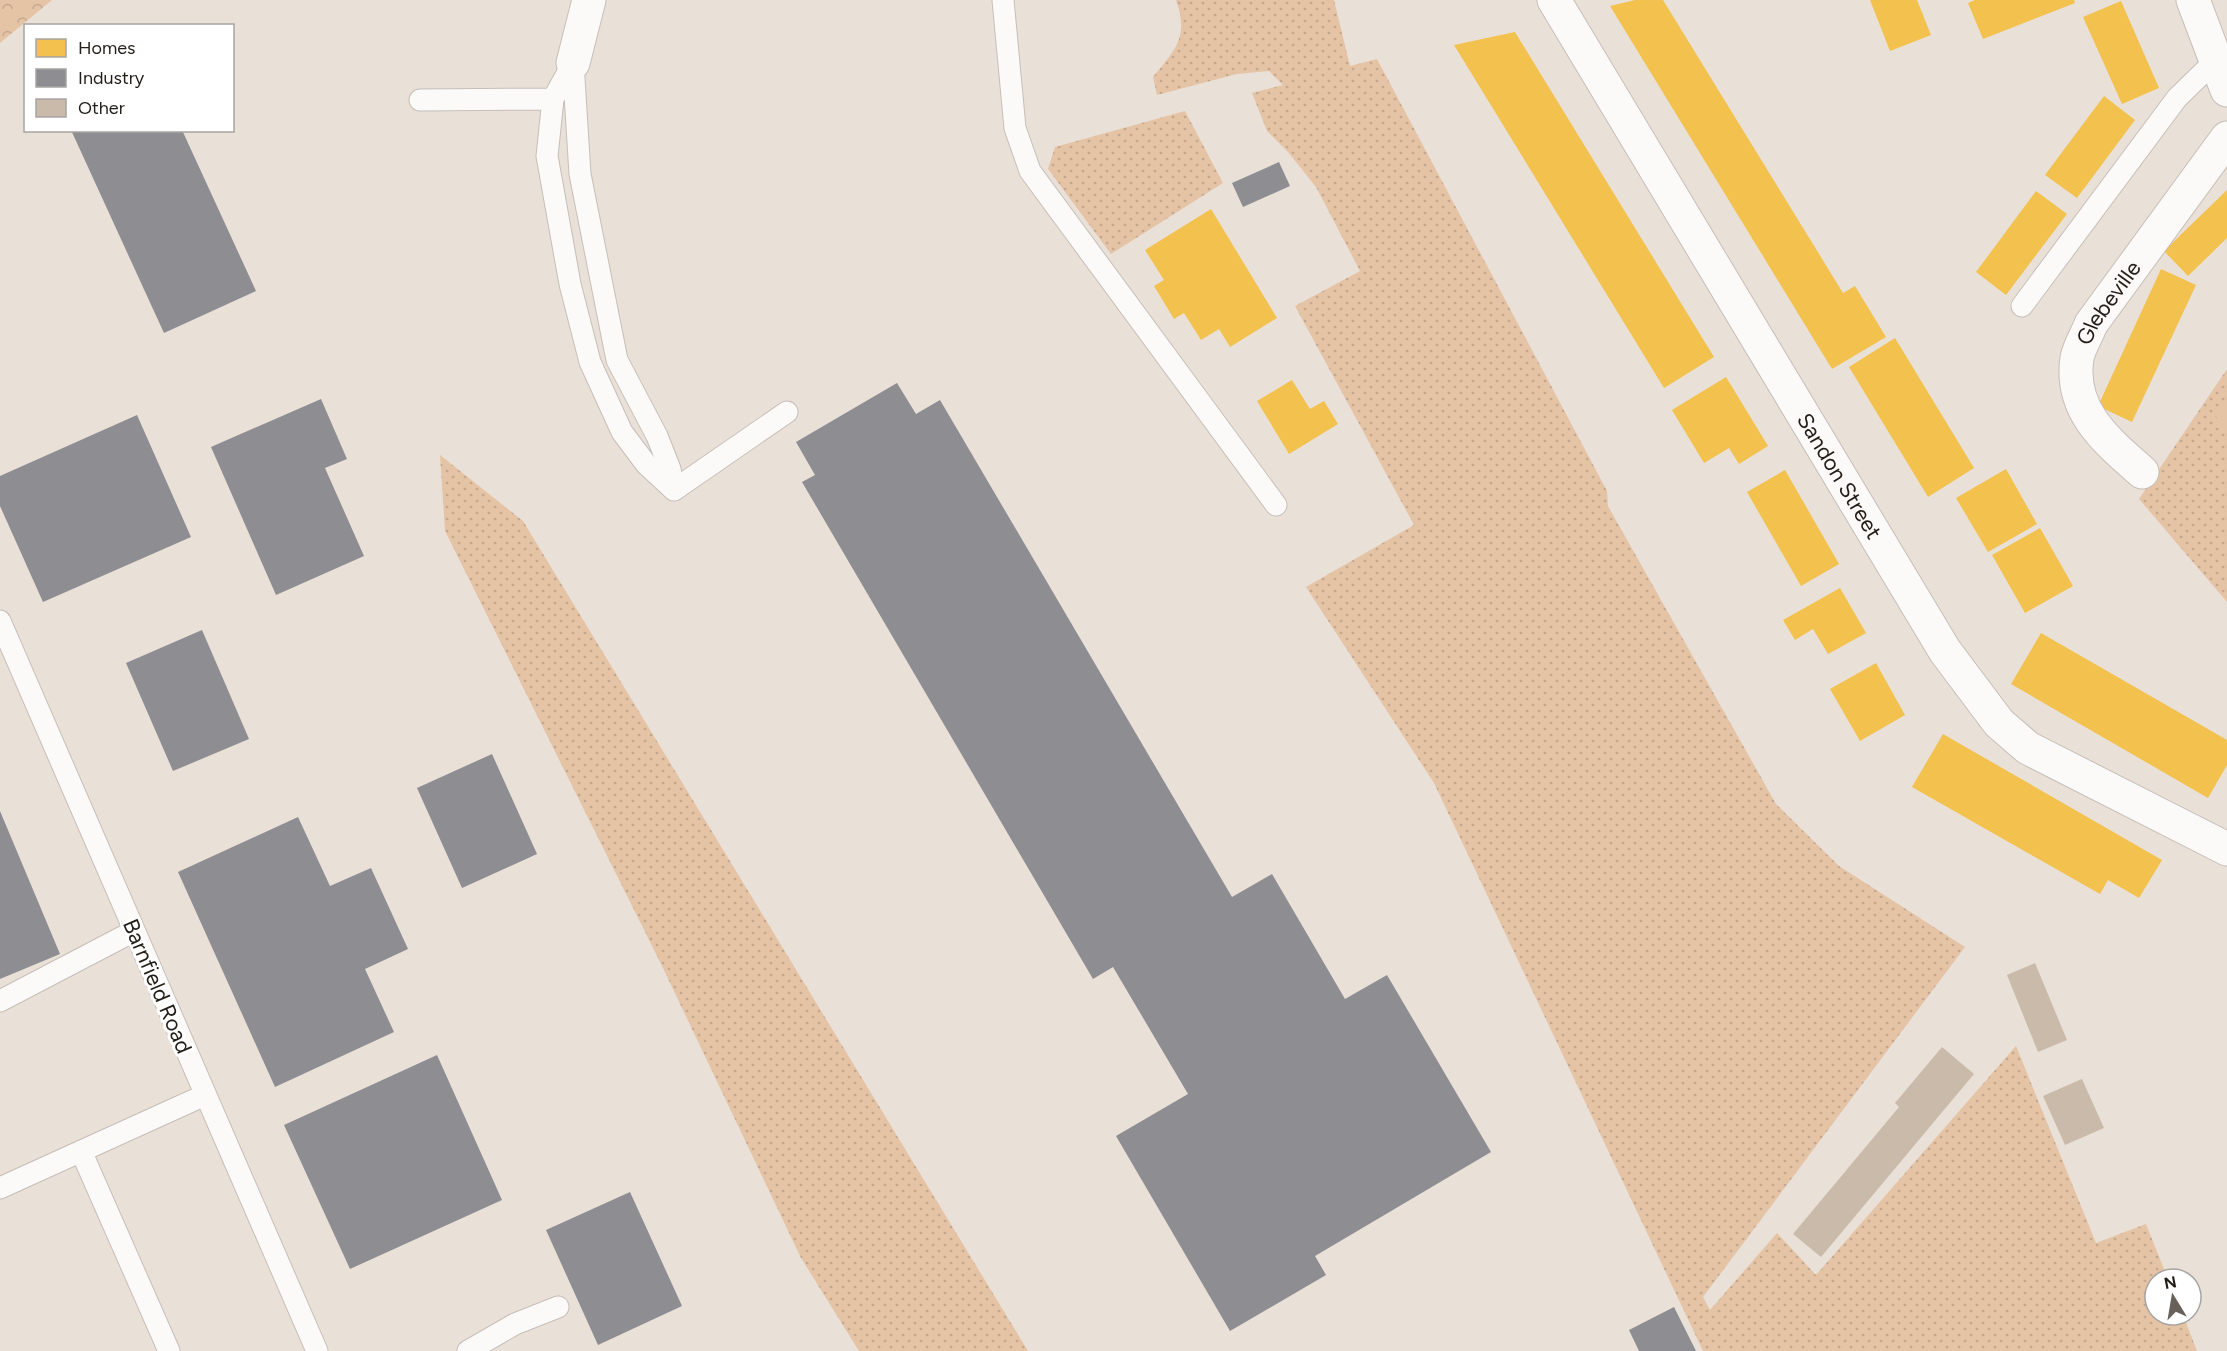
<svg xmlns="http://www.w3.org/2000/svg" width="2227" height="1351" font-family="Figtree,sans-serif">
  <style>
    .grass { fill: url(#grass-dots) }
    .forest { fill: url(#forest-crowns) }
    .green { fill: #e5c4a6 }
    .homes { fill: #f2c14e }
    .industry { fill: #8d8d92 }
    .building { fill: #c9baaa }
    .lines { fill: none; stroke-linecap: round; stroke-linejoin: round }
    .service-casing { stroke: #c6beb8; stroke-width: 23 }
    .minor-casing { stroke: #c6beb8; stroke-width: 35 }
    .service { stroke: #fcfaf9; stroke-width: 21 }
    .minor { stroke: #fcfaf9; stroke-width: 33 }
    .labels { text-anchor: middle; stroke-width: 6; stroke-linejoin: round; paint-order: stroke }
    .street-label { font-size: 22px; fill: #231d17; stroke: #fff }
  </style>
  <defs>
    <pattern id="grass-dots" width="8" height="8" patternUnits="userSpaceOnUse" patternTransform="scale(1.5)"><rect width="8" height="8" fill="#e5c4a6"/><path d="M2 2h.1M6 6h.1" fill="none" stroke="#c4a88e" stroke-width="1.8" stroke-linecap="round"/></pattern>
    <pattern id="forest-crowns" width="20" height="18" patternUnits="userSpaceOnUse" patternTransform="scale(1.5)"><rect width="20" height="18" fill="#e5c4a6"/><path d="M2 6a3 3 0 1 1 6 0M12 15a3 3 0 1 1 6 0" fill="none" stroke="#c4a88e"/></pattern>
  </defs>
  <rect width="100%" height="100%" fill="#e9e0d7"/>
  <path class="grass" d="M 1176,0 L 1334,0 L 1350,66 L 1377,59 L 1607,491 L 1608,506 L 1776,804 L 1839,866 L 1965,947 L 1703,1297 L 1710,1310 L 1777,1233 L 1816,1275 L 2016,1046 L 2096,1243 L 2146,1224 L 2168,1279 L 2155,1279 L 2155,1315 L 2183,1315 L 2197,1351 L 1703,1351 L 1434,783 L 1306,587 L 1414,525 L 1295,306 L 1360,271 L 1316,187 L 1288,152 L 1267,131 L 1252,93 L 1283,85 L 1269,71 L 1237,74 L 1157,95 L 1153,77 C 1176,49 1189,37 1176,0 Z
    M 1185,111 L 1223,183 L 1111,254 L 1048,169 L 1055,147 Z
    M 2227,369 L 2227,602 L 2139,499 Z
    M 440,455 L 523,521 L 1028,1351 L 859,1351 L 801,1258 L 662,966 L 445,531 Z"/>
  <path class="forest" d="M 0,0 L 52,0 L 0,43 Z"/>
  <path class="green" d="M 2227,402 L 2227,430 L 2213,413 Z"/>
  <path class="homes" d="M 1635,0 L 1663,0 L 1843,293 L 1855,286 L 1886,337 L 1832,369 L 1610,6 Z
    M 1870,0 L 1917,0 L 1931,35 L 1890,51 Z
    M 1975,0 L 2074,0 L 2075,3 L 1983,39 L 1968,3 Z
    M 2121,1 L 2159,88 L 2122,104 L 2083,17 Z
    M 1515,32 L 1714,357 L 1664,388 L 1454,45 Z
    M 2104,96 L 2135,120 L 2077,198 L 2045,175 Z
    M 2227,190 L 2227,238 L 2188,276 L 2164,251 Z
    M 2036,191 L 2067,214 L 2006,295 L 1976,272 Z
    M 1211,209 L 1277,318 L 1230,347 L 1219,329 L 1201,340 L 1184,313 L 1174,319 L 1154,286 L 1164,280 L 1145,250 Z
    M 2161,269 L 2196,285 L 2132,422 L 2098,406 Z
    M 1895,338 L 1974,468 L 1928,497 L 1849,367 Z
    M 1726,377 L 1768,446 L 1739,464 L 1729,448 L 1704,463 L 1672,410 Z
    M 1292,380 L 1310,409 L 1324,401 L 1338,424 L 1289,454 L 1257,401 Z
    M 2006,469 L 2037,524 L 1988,552 L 1956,498 Z
    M 1785,470 L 1839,564 L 1801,586 L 1747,492 Z
    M 2040,528 L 2073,586 L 2025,613 L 1992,555 Z
    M 1840,588 L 1866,633 L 1828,654 L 1813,629 L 1795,640 L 1783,620 Z
    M 2041,633 L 2227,740 L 2227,765 L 2208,798 L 2011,684 Z
    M 1876,663 L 1905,715 L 1860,741 L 1830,689 Z
    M 1943,734 L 2162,860 L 2139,898 L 2108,880 L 2100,894 L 1912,787 Z"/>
  <path class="industry" d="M 71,130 L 182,130 L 256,291 L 164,333 Z
    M 1279,162 L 1290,186 L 1243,207 L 1232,183 Z
    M 897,383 L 916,414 L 940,400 L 1232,897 L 1272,874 L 1345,999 L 1387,975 L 1491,1152 L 1315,1256 L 1326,1275 L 1230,1331 L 1116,1136 L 1188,1094 L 1113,967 L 1093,979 L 802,482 L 815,475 L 796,442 Z
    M 321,399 L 347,459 L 325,468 L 364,556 L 276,595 L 211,447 Z
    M 137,415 L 191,537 L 43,602 L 0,506 L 0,476 Z
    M 202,630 L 249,739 L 173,771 L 126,663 Z
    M 492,754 L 537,854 L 462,888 L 417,788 Z
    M 0,811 L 60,954 L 0,979 Z
    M 298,817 L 330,886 L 371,868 L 408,949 L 365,969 L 394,1032 L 275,1087 L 178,872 Z
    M 437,1055 L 502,1200 L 350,1269 L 284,1125 Z
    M 630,1192 L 682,1306 L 598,1345 L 546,1230 Z
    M 1674,1307 L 1696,1351 L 1639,1351 L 1629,1330 Z"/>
  <path class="building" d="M 2035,963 L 2067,1040 L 2038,1052 L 2007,975 Z
    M 1942,1047 L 1974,1074 L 1821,1257 L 1793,1234 L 1899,1107 L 1895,1103 Z
    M 2082,1079 L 2104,1128 L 2065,1145 L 2043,1096 Z"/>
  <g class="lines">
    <g class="service-casing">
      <path id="service" d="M 1003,0 L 1015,128 L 1030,171 L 1276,505
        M 573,63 L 553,99 L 547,156 L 570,284 L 590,362 L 622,432 L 646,464 L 674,490
        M 573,63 L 580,174 L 617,360 L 657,436 L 670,469 L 674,490
        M 420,100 L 553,99
        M 2022,306 L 2177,98 L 2216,60
        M 674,490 L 787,412
        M 0,621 L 317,1351
        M 0,1001 L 134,931
        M 81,1151 L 169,1351
        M 0,1188 L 205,1095
        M 468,1351 L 515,1324 L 558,1307"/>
    </g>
    <g class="minor-casing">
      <g id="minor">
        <path id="s1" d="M 1554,0 L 1945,651 L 1999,723 L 2028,748 L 2227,849"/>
        <path d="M 2193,0 L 2227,90"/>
        <path d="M 573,63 L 589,0"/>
        <path id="s2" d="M 2142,472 C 2107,441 2069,411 2077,358 C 2079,347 2087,335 2091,324 L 2227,138"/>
      </g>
    </g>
    <use href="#service" class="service"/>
    <use href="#minor" class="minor"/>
  </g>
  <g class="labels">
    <g class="street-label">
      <text dy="8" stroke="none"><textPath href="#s2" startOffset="202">Glebeville</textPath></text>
      <text dy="8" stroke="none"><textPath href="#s1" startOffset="555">Sandon Street</textPath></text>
      <text transform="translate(158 986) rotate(67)" y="8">Barnfield Road</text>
    </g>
  </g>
  <rect x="24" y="24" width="210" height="108" fill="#ffffff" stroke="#a7a5a2" stroke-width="1.5"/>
  <rect x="36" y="39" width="30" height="18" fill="#f2c14e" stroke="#a7a5a2" stroke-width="1.5"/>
  <text x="78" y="54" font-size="18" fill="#231d17">Homes</text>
  <rect x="36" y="69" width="30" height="18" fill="#8d8d92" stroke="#a7a5a2" stroke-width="1.5"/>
  <text x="78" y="84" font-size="18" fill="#231d17">Industry</text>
  <rect x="36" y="99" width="30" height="18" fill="#c9baaa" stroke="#a7a5a2" stroke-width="1.5"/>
  <text x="78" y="114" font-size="18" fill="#231d17">Other</text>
  <g transform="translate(2173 1297) rotate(349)"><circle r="28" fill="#ffffff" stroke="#a7a5a2" stroke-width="1.5"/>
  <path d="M0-4.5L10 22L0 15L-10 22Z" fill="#68615a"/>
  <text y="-9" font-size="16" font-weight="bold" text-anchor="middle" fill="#231d17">N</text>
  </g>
</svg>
